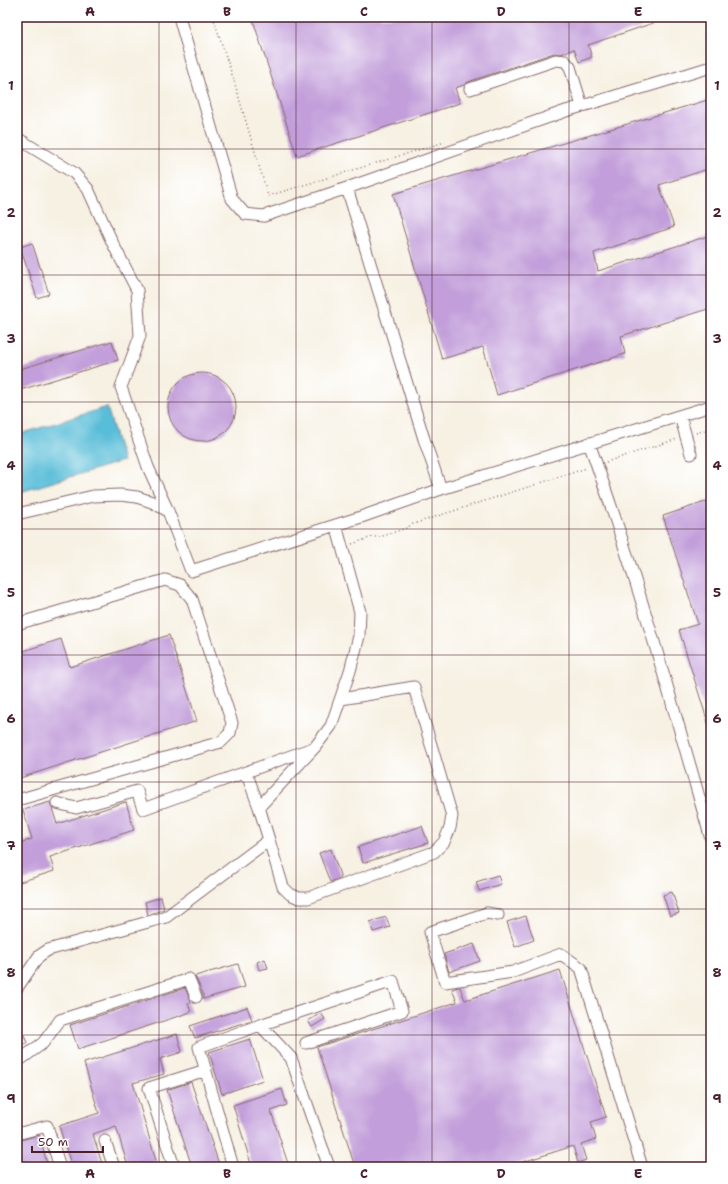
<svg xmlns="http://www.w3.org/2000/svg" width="728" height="1184" font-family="'Shantell Sans',sans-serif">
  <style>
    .water { fill: #59bdd8; stroke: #526e82 }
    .building { fill: #c29fda }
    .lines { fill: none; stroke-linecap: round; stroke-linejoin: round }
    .minor-casing { stroke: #87686b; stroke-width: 13 }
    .path { stroke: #87686b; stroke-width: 1.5; stroke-dasharray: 1 3; stroke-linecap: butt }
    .minor { stroke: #fff; stroke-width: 11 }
    .grid { fill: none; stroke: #4a1f2b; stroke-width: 1; stroke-opacity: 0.55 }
    .neatline { fill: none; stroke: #4a1f2b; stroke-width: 1.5 }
    .grid-label { font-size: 13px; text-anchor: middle; font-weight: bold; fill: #4a1f2b }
  </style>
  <rect width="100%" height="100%" fill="#fff"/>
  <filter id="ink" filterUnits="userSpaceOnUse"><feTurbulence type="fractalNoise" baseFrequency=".025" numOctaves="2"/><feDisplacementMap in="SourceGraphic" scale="8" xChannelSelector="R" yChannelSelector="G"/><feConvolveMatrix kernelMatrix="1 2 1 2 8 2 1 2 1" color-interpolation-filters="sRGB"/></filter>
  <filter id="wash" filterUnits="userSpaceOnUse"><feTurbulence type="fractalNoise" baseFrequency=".012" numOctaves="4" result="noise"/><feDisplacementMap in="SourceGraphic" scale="16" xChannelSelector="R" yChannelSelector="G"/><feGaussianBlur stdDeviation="0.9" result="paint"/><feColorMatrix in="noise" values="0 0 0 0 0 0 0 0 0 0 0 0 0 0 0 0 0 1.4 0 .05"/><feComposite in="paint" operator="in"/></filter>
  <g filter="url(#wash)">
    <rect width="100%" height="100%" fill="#f7f1e3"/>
    <path class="water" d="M 107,407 L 123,461 L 17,493 L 17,435 Z"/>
    <g id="blocks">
      <path class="building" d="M 252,17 L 668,17 L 668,18 L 588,45 L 592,57 L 579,62 L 574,49 L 561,54 L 554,53 L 468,82 L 464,85 L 455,88 L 460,103 L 297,156 Z
        M 711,99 L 711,168 L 659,185 L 674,227 L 594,253 L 598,271 L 711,235 L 711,308 L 621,336 L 625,354 L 497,395 L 483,347 L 442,359 L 393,194 Z
        M 32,243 L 49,294 L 37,298 L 20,247 Z
        M 112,341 L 118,360 L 17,391 L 17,370 Z
        M168 407a34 34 0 1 1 68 0a34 34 0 1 1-68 0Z
        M 711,500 L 711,726 L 709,726 L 679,630 L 698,624 L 663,516 Z
        M 169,635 L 197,721 L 17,779 L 17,653 L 61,639 L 70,667 Z
        M 50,802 L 57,824 L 126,802 L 134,830 L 50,857 L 54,871 L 17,883 L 17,844 L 32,839 L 23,810 Z
        M 422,826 L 428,843 L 363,863 L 358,847 Z
        M 331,849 L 341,878 L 330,882 L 319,853 Z
        M 498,875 L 501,884 L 479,891 L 476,882 Z
        M 672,892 L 679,913 L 670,916 L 663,895 Z
        M 161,897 L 164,909 L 148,915 L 145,902 Z
        M 526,916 L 534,940 L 515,947 L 507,922 Z
        M 386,917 L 390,927 L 373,932 L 370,922 Z
        M 474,944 L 480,961 L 449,972 L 444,954 Z
        M 265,959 L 268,968 L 259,970 L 257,962 Z
        M 238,964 L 245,987 L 203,999 L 203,994 L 195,976 Z
        M 560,970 L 606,1117 L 591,1122 L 596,1139 L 581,1144 L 586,1160 L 578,1163 L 573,1146 L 507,1167 L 355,1167 L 317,1047 L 457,1002 L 452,989 L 458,987 L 460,987 L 465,1000 Z
        M 185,988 L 191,1002 L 188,1003 L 191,1012 L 78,1049 L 70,1025 Z
        M 247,1007 L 252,1020 L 195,1038 L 190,1026 Z
        M 321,1013 L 325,1019 L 312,1027 L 308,1021 Z
        M 177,1034 L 182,1052 L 160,1059 L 164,1074 L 133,1083 L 158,1167 L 128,1167 L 116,1126 L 93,1134 L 103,1167 L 72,1167 L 59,1126 L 99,1113 L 84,1063 Z
        M 24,1035 L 27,1043 L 17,1046 L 17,1037 Z
        M 250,1039 L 263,1080 L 222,1094 L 209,1052 Z
        M 191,1082 L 220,1167 L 192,1167 L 167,1090 Z
        M 282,1089 L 287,1105 L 271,1111 L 289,1167 L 252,1167 L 233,1105 Z
        M 39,1135 L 48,1167 L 17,1167 L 17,1141 Z"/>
    </g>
  </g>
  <g filter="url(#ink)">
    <use href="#blocks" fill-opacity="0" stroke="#87686b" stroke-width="1"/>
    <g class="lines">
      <g class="minor-casing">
        <path id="minor" d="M 179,17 L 232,199 L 245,214 L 264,216 L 347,188 L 424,439 L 441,489
          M 470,89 L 556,60 L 565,61 L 570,67 L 582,106
          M 17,138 L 74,173 L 88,189 L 113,244 L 137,290 L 140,336 L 121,387 L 148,467 L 168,511
          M 347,188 L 566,111 L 711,67
          M 680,416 L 691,454
          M 589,443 C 636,573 673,706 711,839
          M 17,514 L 93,496 L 120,495 L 137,497 L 152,502 L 168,511 L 191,571 L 361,517 L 441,489 L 711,406
          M 17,624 L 165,580 L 180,585 L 192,599 L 232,723 L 230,733 L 221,742 L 17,800
          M 246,772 L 259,807
          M 57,803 L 76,808 L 137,791 L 143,809 L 313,748
          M 269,840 L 283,887 L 290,894 L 299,898 L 308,898 L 434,852 L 444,842 L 450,828 L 452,816 L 414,687 L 341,699
          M 498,915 L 487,913 L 430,932 L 445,982 L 513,972 L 561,954 L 581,968 L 642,1167
          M 17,988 L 39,956 L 48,950 L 166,917 L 269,840 L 259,807 L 315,747 L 331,726 L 350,671 L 359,636 L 360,612 L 336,525
          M 260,1025 L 393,981 L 402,1011 L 306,1043
          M 17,1062 L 43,1043 L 60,1020 L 189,979 L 196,997
          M 17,1134 L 47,1126 L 60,1167
          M 105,1141 L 114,1167
          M 174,1167 L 149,1088 L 206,1070
          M 233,1167 L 199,1047 L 260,1025 L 291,1058 L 329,1167"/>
      </g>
      <path class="path" d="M 213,17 L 234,81 L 268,196 L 445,142
        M 696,433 L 711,428
        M 606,462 L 677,439
        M 352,544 L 372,537 L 379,537 L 386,535 L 406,528 L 413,524 L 587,468"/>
      <use href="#minor" class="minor"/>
    </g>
  </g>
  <path class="grid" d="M 159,17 L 159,1167M 296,17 L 296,1167M 432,17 L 432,1167M 569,17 L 569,1167M 17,149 L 711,149M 17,275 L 711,275M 17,402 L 711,402M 17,529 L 711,529M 17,655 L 711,655M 17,782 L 711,782M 17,909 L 711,909M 17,1035 L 711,1035"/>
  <rect width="728" height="1184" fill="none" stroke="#fff" stroke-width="44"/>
  <path d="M32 1146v6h71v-6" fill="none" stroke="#4a1f2b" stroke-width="2"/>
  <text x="38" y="1146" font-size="12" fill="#4a1f2b" stroke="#ffffff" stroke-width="3" paint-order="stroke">50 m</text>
  <rect x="22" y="22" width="684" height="1140" class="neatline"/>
  <g class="grid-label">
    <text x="90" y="16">A</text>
    <text x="227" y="16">B</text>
    <text x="364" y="16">C</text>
    <text x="501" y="16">D</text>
    <text x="638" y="16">E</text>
    <text x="11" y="90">1</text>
    <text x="717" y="90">1</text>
    <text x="11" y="217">2</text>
    <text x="717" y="217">2</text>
    <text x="11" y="343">3</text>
    <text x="717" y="343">3</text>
    <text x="11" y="470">4</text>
    <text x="717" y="470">4</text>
    <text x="11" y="597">5</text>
    <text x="717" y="597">5</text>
    <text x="11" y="723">6</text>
    <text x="717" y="723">6</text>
    <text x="11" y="850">7</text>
    <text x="717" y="850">7</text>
    <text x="11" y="977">8</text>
    <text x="717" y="977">8</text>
    <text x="11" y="1103">9</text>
    <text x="717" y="1103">9</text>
    <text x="90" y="1178">A</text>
    <text x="227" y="1178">B</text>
    <text x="364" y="1178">C</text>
    <text x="501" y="1178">D</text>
    <text x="638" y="1178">E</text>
  </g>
</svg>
